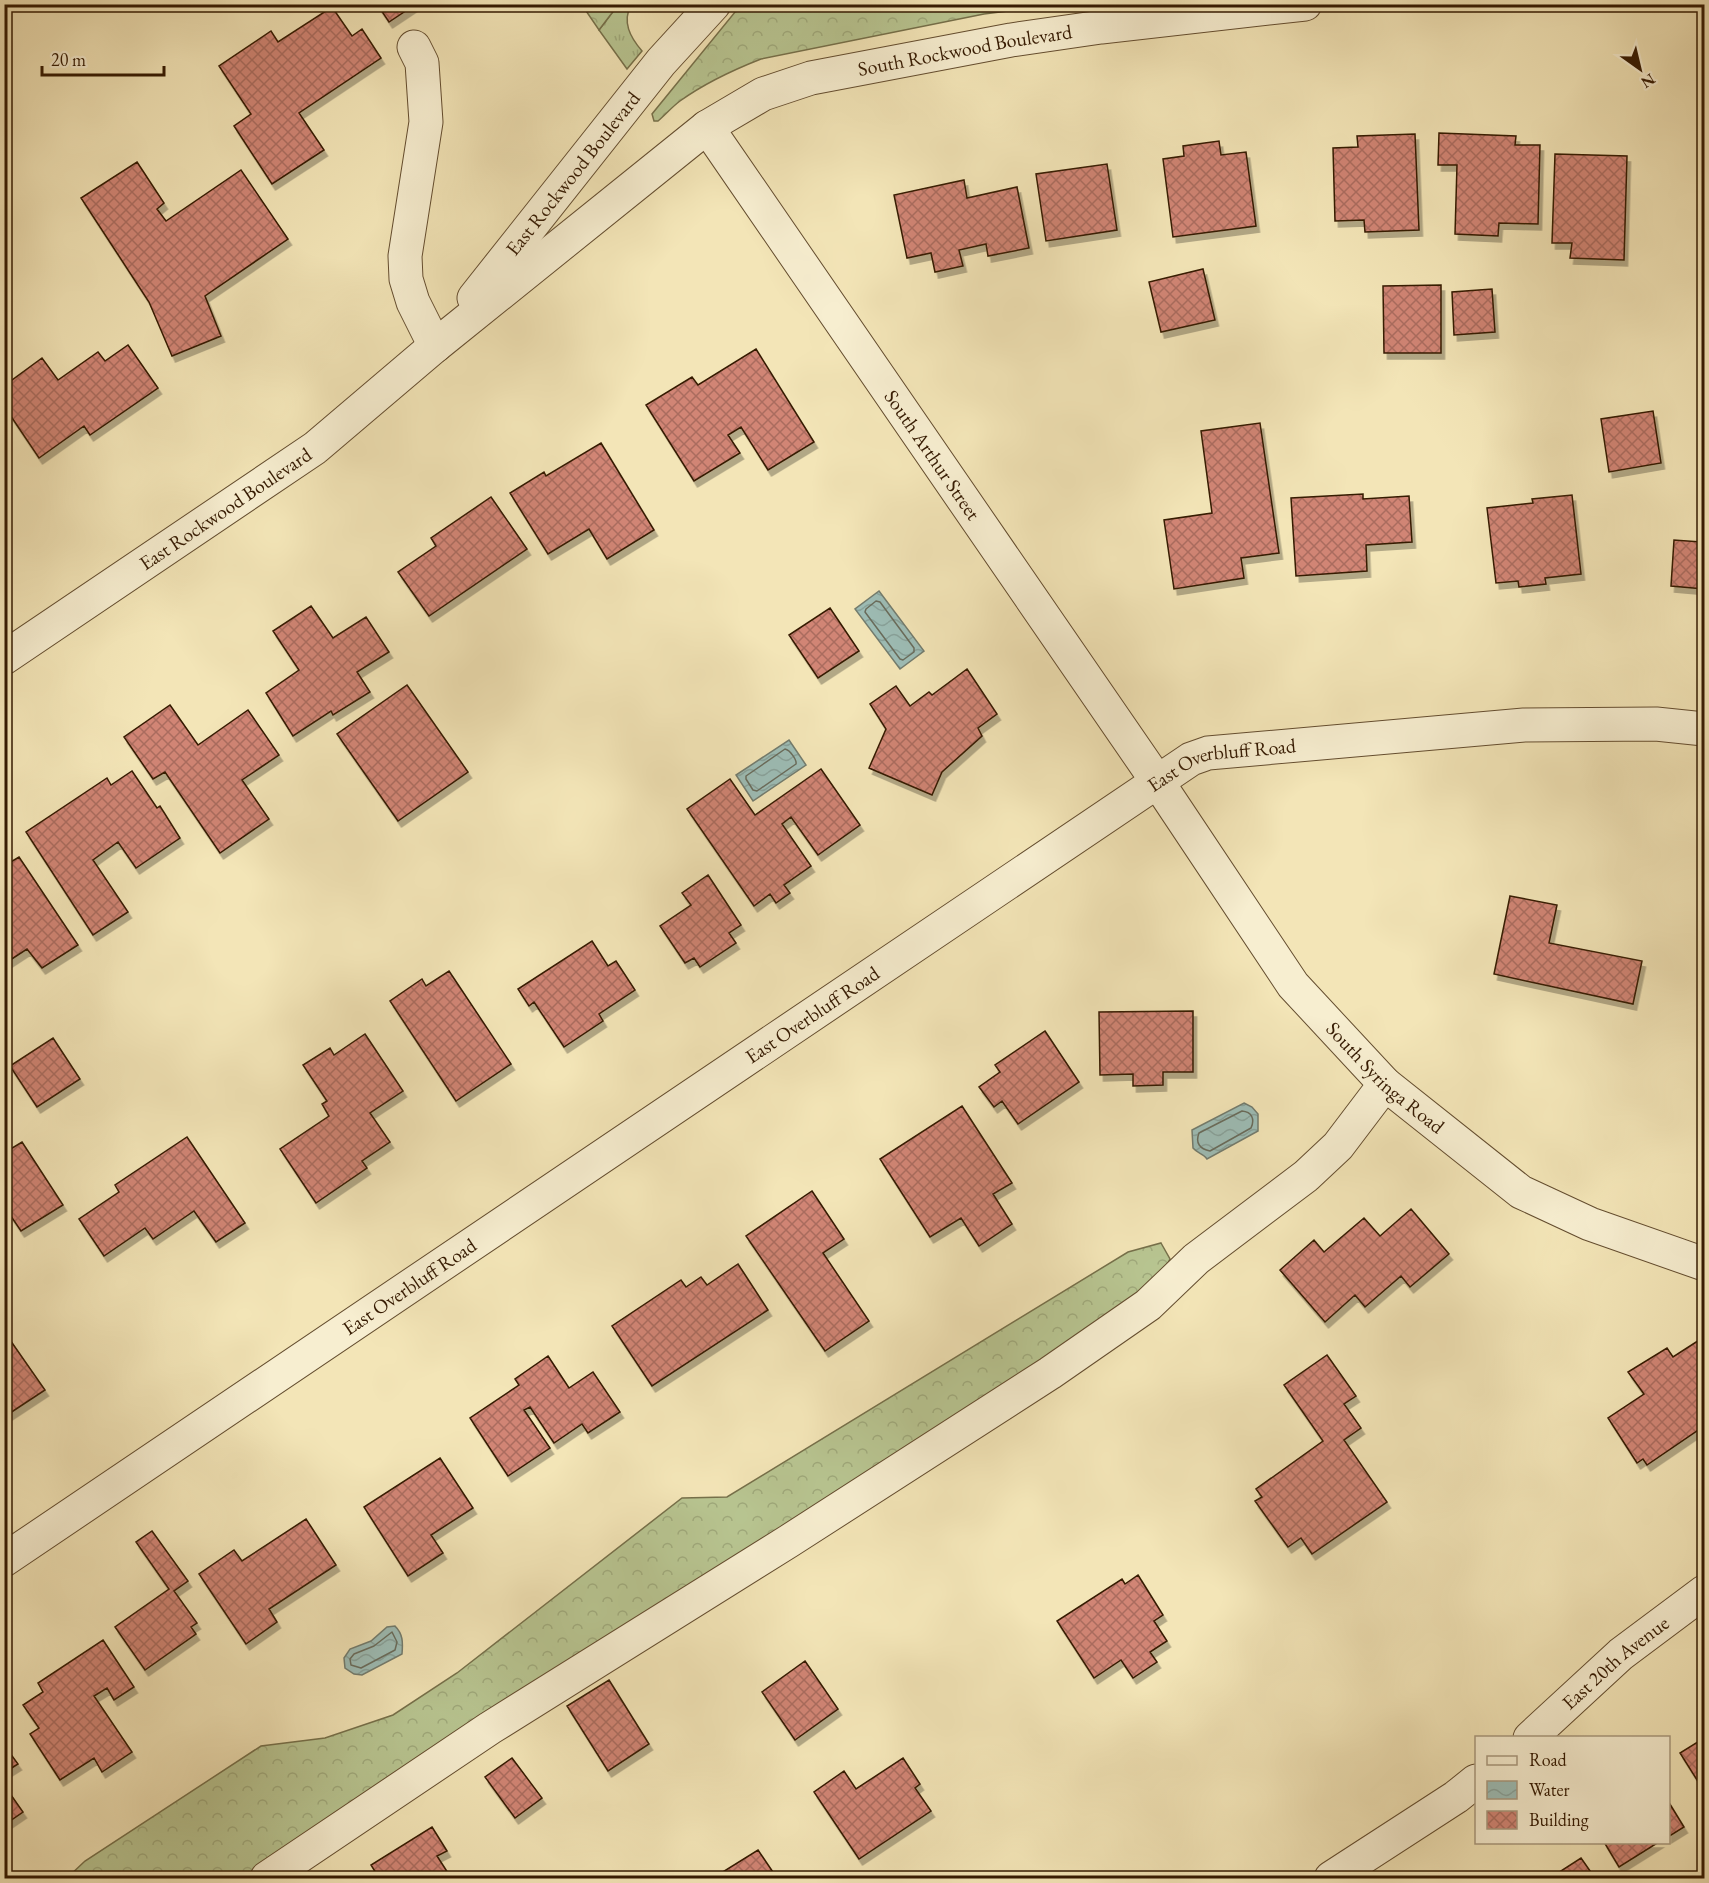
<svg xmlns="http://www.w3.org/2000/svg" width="1709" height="1883" font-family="'EB Garamond',serif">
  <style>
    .grass { fill: url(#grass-tufts); stroke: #76704a; stroke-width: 1.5 }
    .forest { fill: url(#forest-crowns); stroke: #76704a; stroke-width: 1.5 }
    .water { fill: url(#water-waves); stroke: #737c6e; stroke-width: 1.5 }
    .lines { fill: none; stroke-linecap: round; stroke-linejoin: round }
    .shore { stroke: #696c5c; stroke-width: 1.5 }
    .building { fill: url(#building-cross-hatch); stroke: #351a02; stroke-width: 1.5; filter: url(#shadow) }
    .minor-casing { stroke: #644d2f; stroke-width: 35 }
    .minor { stroke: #f7eed0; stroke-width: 33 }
    .labels { text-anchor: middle; stroke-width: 4.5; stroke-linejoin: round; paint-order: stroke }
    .street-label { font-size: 20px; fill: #351a02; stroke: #f7eed0 }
  </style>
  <defs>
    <pattern id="grass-tufts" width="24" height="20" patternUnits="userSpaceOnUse" patternTransform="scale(1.5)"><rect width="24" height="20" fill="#b8c591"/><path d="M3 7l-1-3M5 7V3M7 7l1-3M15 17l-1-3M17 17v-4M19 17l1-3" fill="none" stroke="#9fa97b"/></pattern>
    <pattern id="forest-crowns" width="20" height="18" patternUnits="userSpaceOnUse" patternTransform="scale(1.5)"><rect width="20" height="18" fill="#b8c591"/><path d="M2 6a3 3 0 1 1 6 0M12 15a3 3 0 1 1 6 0" fill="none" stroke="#9fa97b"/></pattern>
    <pattern id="water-waves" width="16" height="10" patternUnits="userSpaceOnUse" patternTransform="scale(1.5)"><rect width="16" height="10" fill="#9dbdb6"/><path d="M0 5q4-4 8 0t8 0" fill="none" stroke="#88a29b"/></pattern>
    <pattern id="building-cross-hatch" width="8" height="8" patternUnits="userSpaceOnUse" patternTransform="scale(1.5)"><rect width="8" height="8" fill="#d18575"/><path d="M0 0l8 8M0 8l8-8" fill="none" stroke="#aa6c5e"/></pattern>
    <filter id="shadow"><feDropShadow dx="3.5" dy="6" stdDeviation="0" flood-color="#0004"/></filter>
  </defs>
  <rect width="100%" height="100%" fill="#f3e5b7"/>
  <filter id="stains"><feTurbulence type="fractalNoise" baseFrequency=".00333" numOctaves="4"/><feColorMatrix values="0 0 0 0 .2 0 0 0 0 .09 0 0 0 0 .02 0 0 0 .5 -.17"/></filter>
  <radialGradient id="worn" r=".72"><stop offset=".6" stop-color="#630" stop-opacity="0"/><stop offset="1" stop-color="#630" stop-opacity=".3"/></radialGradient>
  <path class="grass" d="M 618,5 L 631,5 C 622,22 630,37 642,51 L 627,69 L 599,30 Z"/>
  <path class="forest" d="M 582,5 L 618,5 L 599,30 Z
    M 750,5 L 750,4 L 1057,5 L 984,14 L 761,59 C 733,70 705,83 680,101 C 672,107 666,114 658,121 L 654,121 L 652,114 L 735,12 Z
    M 1161,1243 L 1170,1259 L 1156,1285 L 249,1878 L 67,1878 L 85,1861 L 261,1746 L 325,1738 L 393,1715 L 457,1673 L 682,1498 L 727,1497 L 1128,1252 Z"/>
  <path class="water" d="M 879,591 L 924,651 L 900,669 L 855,609 Z
    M 789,740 L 806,765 L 753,801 L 736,775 Z
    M 1244,1103 L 1252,1107 L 1258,1114 L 1258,1131 L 1207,1159 C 1204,1154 1197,1153 1193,1148 L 1192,1130 Z
    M 395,1626 C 403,1634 403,1642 402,1654 L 362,1675 L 354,1674 L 345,1668 L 344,1658 L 350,1649 L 371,1641 L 387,1627 Z"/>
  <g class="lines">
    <path class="shore" d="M 876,601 L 880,602 L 914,648 L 914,652 L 903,660 L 900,659 L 865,612 L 866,609 Z
      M 785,749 C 790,750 797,760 796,764 L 757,791 L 753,790 L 746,779 L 746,776 Z
      M 1242,1111 C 1252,1112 1255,1119 1251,1128 L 1210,1151 C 1200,1149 1195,1143 1199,1133 Z
      M 392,1632 L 397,1642 L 395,1650 L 361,1668 L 351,1665 L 350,1659 L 354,1654 L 374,1646 Z"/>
  </g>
  <path class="building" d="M 377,4 L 416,4 L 389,22 Z
    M 332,7 L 352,36 L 362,29 L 381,58 L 299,113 L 324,150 L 272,184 L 234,126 L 251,114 L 219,66 L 271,31 L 278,42 Z
    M 1439,133 L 1516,136 L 1515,145 L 1540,145 L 1538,224 L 1499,223 L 1498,236 L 1455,234 L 1457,165 L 1438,165 Z
    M 1415,134 L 1419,230 L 1365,232 L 1364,220 L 1335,221 L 1333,148 L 1358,147 L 1357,136 Z
    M 1219,141 L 1221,155 L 1246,152 L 1256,226 L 1173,237 L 1163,159 L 1184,156 L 1183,146 Z
    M 1555,154 L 1627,156 L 1624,260 L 1570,258 L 1572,243 L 1552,243 Z
    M 137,162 L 164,203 L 157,209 L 166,221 L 241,170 L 288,239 L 205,296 L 221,336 L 172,356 L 149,302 L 81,198 Z
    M 1107,164 L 1117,230 L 1046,241 L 1036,174 Z
    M 964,180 L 967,198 L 1017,187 L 1029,248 L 988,256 L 986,244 L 959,250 L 963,266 L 935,272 L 931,253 L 907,258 L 894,195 Z
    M 1203,269 L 1215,320 L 1161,332 L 1149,282 Z
    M 1441,285 L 1441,353 L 1384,353 L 1383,286 Z
    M 1492,289 L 1495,332 L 1454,335 L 1452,292 Z
    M 128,345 L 158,388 L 90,435 L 84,426 L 39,458 L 4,406 L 4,386 L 42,358 L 58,380 L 98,352 L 105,361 Z
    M 756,349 L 814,442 L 768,470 L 741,427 L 728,435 L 740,453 L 694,481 L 646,405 L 692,377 L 698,385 Z
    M 1653,411 L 1661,463 L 1609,472 L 1601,419 Z
    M 1260,423 L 1279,553 L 1241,558 L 1244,578 L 1174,589 L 1164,520 L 1212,513 L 1201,431 Z
    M 601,443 L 654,530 L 607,559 L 589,529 L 548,554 L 510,493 L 544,472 L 546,476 Z
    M 1363,494 L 1363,499 L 1409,496 L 1412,542 L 1366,545 L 1367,571 L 1296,576 L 1291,498 Z
    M 1704,494 L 1704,589 L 1671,586 L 1674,540 L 1701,542 Z
    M 1572,495 L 1581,574 L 1545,578 L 1546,584 L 1519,587 L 1518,581 L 1496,583 L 1487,508 L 1533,503 L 1532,499 Z
    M 491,497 L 527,549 L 429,616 L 398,572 L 436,546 L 431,538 Z
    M 311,606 L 333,638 L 366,617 L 389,652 L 357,672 L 370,692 L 333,715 L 331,711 L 293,736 L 266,693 L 299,670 L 273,631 Z
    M 830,608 L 859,651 L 818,678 L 789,635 Z
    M 967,669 L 997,714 L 978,728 L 982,736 L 942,772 L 932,795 L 869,768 L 886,729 L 870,704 L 896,686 L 910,706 L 929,692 L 932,695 Z
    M 407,685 L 468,772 L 398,821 L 337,734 Z
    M 170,705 L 198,745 L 248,710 L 279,755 L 242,780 L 269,819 L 220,853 L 165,772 L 153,779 L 124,737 Z
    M 821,769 L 860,825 L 818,855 L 791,817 L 782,824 L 811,866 L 784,885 L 790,893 L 776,903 L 770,894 L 754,906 L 687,809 L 730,779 L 755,815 Z
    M 132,771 L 157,808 L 160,806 L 180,838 L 136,868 L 118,842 L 93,860 L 128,912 L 93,935 L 26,832 L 107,778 L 111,785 Z
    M 19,857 L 78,945 L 42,968 L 27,949 L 4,964 L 4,866 Z
    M 708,875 L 741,925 L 729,933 L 736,943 L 700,967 L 694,958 L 685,963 L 660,926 L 691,905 L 682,893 Z
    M 1510,896 L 1557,905 L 1549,943 L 1642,961 L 1633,1004 L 1494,974 Z
    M 592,941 L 608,966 L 616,961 L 635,990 L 599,1014 L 603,1021 L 564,1047 L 534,1002 L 529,1006 L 518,989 Z
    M 449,971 L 511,1064 L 456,1101 L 390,1001 L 422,979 L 426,986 Z
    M 1193,1011 L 1193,1072 L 1163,1072 L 1163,1085 L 1133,1086 L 1133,1074 L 1100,1075 L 1099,1012 Z
    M 1045,1031 L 1079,1082 L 1018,1124 L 1002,1101 L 994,1107 L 979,1087 L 1000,1072 L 995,1065 Z
    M 365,1034 L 403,1091 L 370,1113 L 390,1142 L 362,1161 L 367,1168 L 316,1203 L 280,1149 L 329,1116 L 322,1104 L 327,1101 L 303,1065 L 330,1048 L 334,1055 Z
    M 53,1038 L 80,1079 L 37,1107 L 10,1066 Z
    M 962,1106 L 1012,1183 L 993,1194 L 1012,1224 L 979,1246 L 961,1218 L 930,1237 L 880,1159 Z
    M 187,1137 L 245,1223 L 216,1242 L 194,1211 L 153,1239 L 145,1228 L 104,1256 L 79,1219 L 119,1192 L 115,1185 Z
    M 22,1142 L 63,1205 L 21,1231 L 4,1206 L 4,1153 Z
    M 812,1191 L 844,1239 L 823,1253 L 869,1321 L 825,1351 L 746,1236 Z
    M 1411,1209 L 1449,1254 L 1410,1287 L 1401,1276 L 1365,1307 L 1355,1295 L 1325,1322 L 1280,1270 L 1314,1240 L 1324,1252 L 1364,1218 L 1380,1236 Z
    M 738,1264 L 768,1310 L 652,1386 L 612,1326 L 681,1280 L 686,1287 L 701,1277 L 707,1285 Z
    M 8,1337 L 45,1390 L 4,1417 L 4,1339 Z
    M 1704,1337 L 1704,1404 L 1703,1405 L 1704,1426 L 1647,1465 L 1643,1459 L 1637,1463 L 1608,1418 L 1644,1394 L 1628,1372 L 1667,1348 L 1673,1357 Z
    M 1327,1355 L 1356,1396 L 1344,1404 L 1361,1428 L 1344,1440 L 1387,1502 L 1312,1554 L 1301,1538 L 1288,1547 L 1255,1501 L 1262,1497 L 1256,1489 L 1323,1441 L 1284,1385 Z
    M 548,1356 L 569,1388 L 593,1372 L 620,1412 L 588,1433 L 582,1424 L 554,1443 L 530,1407 L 524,1410 L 550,1448 L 508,1476 L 470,1418 L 519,1385 L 515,1379 Z
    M 440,1458 L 473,1508 L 431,1535 L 443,1553 L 408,1576 L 364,1507 Z
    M 306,1519 L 336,1565 L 269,1609 L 277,1622 L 246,1644 L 199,1574 L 234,1550 L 242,1561 Z
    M 152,1531 L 188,1581 L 174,1591 L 197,1623 L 191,1627 L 196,1634 L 145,1670 L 115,1627 L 169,1589 L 136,1542 Z
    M 1138,1575 L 1163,1615 L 1154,1621 L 1167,1641 L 1150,1652 L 1157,1662 L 1133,1678 L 1121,1660 L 1094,1678 L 1057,1621 L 1122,1579 L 1125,1584 Z
    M 103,1640 L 134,1687 L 114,1700 L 107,1688 L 94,1696 L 132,1752 L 102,1772 L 94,1758 L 60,1780 L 30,1734 L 39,1728 L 23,1705 L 43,1692 L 38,1683 Z
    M 805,1661 L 838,1709 L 795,1740 L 762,1692 Z
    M 609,1680 L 649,1744 L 608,1771 L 567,1706 Z
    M 1704,1738 L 1704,1791 L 1680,1753 Z
    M 4,1745 L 18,1764 L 4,1773 Z
    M 512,1758 L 542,1798 L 515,1818 L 485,1777 Z
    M 903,1758 L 920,1784 L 915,1788 L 931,1811 L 859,1859 L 814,1792 L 844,1771 L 856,1789 Z
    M 4,1785 L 23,1812 L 4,1825 Z
    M 1668,1801 L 1684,1827 L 1668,1837 Z
    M 432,1827 L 447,1851 L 437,1856 L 448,1873 L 439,1878 L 379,1878 L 371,1865 Z
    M 1604,1842 L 1659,1842 L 1619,1867 Z
    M 758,1850 L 777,1878 L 713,1878 Z
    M 1581,1858 L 1595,1878 L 1550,1878 Z"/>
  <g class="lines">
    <g class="minor-casing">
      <g id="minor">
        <path d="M 414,47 L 422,63 L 426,122 L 405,256 L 406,279 L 413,302 L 435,346"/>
        <path id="s1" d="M 707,127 L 1157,781 L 1293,985 L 1385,1084 L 1521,1192 L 1590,1224 L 1704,1264"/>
        <path id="s2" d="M 474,298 L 661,62 L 714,4"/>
        <path id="s3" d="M 4,658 L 315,448 L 435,346 L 707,127 L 763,94 L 811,78 L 1011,40 L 1101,27 L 1305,4"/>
        <path id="s4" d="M 4,1560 L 1191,759 L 1208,753 L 1524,725 L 1656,724 L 1704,729"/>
        <path id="s5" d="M 1530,1738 L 1621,1654 L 1704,1592"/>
        <path d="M 267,1878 L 490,1728 L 789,1541 L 1050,1373 L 1148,1305 L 1196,1259 L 1306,1176 L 1338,1146 L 1385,1084"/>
        <path d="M 1331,1878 L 1456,1797 L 1476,1781"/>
      </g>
    </g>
    <use href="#minor" class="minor"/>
  </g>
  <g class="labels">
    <g class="street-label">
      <text dy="7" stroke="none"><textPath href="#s3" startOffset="1154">South Rockwood Boulevard</textPath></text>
      <text dy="7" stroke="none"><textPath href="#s2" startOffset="159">East Rockwood Boulevard</textPath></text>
      <text dy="7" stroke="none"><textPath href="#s1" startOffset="398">South Arthur Street</textPath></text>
      <text dy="7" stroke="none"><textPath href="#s3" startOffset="267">East Rockwood Boulevard</textPath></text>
      <text dy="7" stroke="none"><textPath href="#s4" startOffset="1460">East Overbluff Road</textPath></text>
      <text dy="7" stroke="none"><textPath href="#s4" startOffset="975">East Overbluff Road</textPath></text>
      <text dy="7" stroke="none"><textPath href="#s1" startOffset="1170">South Syringa Road</textPath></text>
      <text dy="7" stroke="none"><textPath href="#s4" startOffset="489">East Overbluff Road</textPath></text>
      <text dy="7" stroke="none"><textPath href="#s5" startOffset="114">East 20th Avenue</textPath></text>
    </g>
  </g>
  <rect width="1709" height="1883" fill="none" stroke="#f3e5b7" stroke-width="24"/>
  <rect x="6" y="6" width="1697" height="1871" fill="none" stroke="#351a02" stroke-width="3"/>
  <rect x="12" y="12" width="1685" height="1859" fill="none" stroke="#351a02" stroke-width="1.5"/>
  <rect x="1475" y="1736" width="195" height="108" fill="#f7eed0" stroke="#a9997e" stroke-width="1.5"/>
  <rect x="1487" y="1756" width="30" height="9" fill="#f7eed0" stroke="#a9997e" stroke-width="1.5"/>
  <text x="1529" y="1766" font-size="18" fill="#351a02">Road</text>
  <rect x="1487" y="1781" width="30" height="18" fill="url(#water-waves)" stroke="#a9997e" stroke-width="1.5"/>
  <text x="1529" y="1796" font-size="18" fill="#351a02">Water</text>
  <rect x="1487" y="1811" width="30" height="18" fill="url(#building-cross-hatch)" stroke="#a9997e" stroke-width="1.5"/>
  <text x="1529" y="1826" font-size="18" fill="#351a02">Building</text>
  <g transform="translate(1640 69) rotate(146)" stroke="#f7eed0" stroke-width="4.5" paint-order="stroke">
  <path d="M0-4.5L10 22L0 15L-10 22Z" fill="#351a02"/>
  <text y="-9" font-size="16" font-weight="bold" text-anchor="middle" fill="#351a02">N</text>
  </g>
  <path d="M42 66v9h122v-9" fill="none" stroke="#351a02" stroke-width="3"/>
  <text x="51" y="66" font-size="18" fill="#351a02" stroke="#f7eed0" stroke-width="4.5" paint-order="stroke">20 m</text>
  <rect width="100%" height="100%" filter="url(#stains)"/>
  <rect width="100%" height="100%" fill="url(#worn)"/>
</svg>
